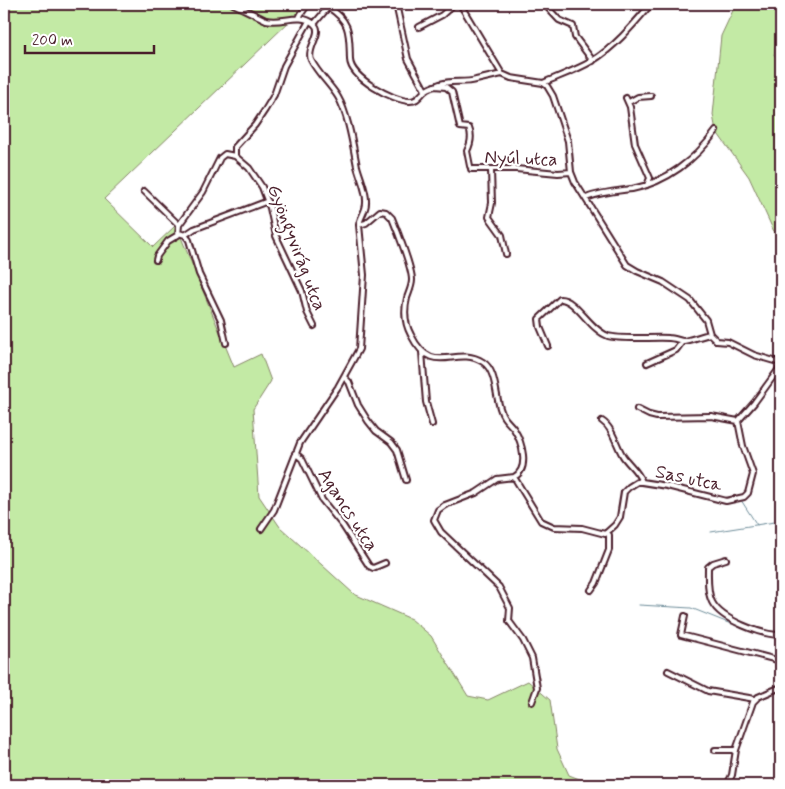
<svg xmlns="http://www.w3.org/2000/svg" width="785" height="789" font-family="Mynerve,sans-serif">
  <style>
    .green { fill: #c3eaa5; stroke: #868468 }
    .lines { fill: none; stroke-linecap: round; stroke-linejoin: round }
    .stream { stroke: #6d8c99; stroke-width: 1 }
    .minor-casing { stroke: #4a1f2b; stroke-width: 8 }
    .minor { stroke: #fff; stroke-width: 4 }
    .labels { text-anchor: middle; stroke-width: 4.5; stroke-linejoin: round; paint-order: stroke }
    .street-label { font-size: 19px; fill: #4a1f2b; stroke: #fff }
  </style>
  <rect width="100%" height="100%" fill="#fff"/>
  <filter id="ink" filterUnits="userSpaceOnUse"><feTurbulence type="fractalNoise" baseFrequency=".02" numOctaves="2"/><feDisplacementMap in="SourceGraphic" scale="10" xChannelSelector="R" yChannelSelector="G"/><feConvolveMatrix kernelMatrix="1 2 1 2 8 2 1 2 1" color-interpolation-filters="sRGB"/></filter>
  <g filter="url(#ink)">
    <path class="green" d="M 4,4 L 304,4 L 293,18 L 104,199 L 153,247 L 176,225 L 234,367 L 261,354 L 271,381 L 253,409 L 259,496 L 280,527 L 354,594 L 411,619 L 431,636 L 468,696 L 488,700 L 528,681 L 550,700 L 557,749 L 569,775 L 595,785 L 4,785 Z
      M 736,4 L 781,4 L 781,25 L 778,31 L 774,55 L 781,58 L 781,247 L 749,177 L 716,131 L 713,115 L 721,36 Z"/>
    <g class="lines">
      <path class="stream" d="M 741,500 L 757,525
        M 711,532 L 781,521
        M 639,605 L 691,608 L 731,624
        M 733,624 L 760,634"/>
      <g class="minor-casing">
        <path id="minor" d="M 233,4 L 266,20 C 282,24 300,12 314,24 C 324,32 306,48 311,60 C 318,74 330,84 338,97 C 348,114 353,146 357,166 C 360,178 367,191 366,203 C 366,211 360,217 359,225 L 366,223 L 380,211 L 386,212 L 392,218 C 397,230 412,268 412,280 C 412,286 409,292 407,298 C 404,310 405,324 411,335 C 433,379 455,344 483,362 C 497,371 495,397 501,411 C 503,419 510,423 514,429 C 522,442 530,469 514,477
          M 396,4 L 408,59 L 425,90
          M 460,4 L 502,74 L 511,78 L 543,83 L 547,86 L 553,96 L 568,141 L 571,172 L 575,182 L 627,265 L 637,271 L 663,282 L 690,300 L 706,320 L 710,334
          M 328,7 C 352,22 349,35 350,60 C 351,78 393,101 410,101 C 418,101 420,95 425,91 C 427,89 432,87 435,86 C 448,79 463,84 476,80 C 485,78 493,76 502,74
          M 547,7 L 559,20 L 573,26 L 575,37 L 593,61
          M 299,18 L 301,14 L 308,4
          M 314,24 L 331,4
          M 419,27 L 442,15 L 454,4
          M 543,83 C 559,76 577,70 592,61 C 615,47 634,24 651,4
          M 434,86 L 446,87 L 452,92 L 460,127 L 469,128 C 472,135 471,143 467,151 L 470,166
          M 626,98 L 630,107 L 635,144 L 650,178 L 647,185
          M 629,102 L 638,97 L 651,96
          M 235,156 L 249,168 L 262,187 L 270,208 L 276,236 L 302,291 L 307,312 L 314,326
          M 471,169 L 516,169 L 558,173 L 571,172
          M 491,170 L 492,203 L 489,217 L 502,235 L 506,254
          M 144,191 L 179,225 L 178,235 L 168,241 L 157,256 L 156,260
          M 586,198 C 601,192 616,191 632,189 C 667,182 696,159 716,131
          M 179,225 L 203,192 L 220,158 L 225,154 L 235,156 L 235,147 L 255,125 L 265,110 L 274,95 L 284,66 L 309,21
          M 179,233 L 185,235 L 194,229 L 268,201
          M 185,235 L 189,240 L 199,274 L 221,320 L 226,343
          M 710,334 L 717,341 L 728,342 L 754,355 L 781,363
          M 548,346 L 540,327 L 539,319 L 560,299 C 576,299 590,330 608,336 C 621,340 654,337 669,338 C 674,338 680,341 684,341 C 691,340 701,336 710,334
          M 422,352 L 426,402 L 432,424
          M 647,363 L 676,350 L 682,342
          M 344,377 L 349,382 L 358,405 L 368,421 L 376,431 L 391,442 L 397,450 L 406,480
          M 637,409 L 649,415 L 657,417 L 711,416 L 738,421
          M 602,421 C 613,428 616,445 623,456 C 629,465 638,471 642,482
          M 295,453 L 302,459 L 322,500 L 343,526 L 369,566 L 373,568 L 385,563
          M 514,477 L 541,521 L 554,527 L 582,528 L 605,534 L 615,525 L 620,517 L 624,492 L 629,487 L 637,482 L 642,482 L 667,486 L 726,501 L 744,497 L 748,493 L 753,474 L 743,446 L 738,421 L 754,403 L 781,366
          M 514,477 L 497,479 L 476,493 L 445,505 L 438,510 L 434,520 L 441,532 L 499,587 L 510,608 L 509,621 L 523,640 L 532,658 L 537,688 L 532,702
          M 261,529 L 274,510 L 300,443 L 338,387 L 359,349 L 364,275 L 359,225
          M 726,559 L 713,563 L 708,567 C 708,578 707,592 712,602 C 721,620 762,635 781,635
          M 591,590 L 596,583 L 609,550 L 609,535 L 607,533
          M 685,616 L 681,635 L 781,661
          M 668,671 L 708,691 L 755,699
          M 715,750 L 736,750
          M 727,785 L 732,775 L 736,750 L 753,702 L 758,697 L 781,687"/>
      </g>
      <use href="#minor" class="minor"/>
    </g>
  </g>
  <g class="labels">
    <g class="street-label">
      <text transform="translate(521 157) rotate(2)" y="7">Nyúl utca</text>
      <text transform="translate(298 247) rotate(69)" y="7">Gyöngyvirág utca</text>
      <text transform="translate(689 477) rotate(12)" y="7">Sas utca</text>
      <text transform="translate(349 509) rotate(57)" y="7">Agancs utca</text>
    </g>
  </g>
  <rect width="785" height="789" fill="none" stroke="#fff" stroke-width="20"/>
  <rect x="10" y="10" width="765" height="769" fill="none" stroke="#4a1f2b" stroke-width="2" filter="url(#ink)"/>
  <path d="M25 45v8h129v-8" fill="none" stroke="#4a1f2b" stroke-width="2.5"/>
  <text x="32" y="45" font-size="15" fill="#4a1f2b" stroke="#ffffff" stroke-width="4" paint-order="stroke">200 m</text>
</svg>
